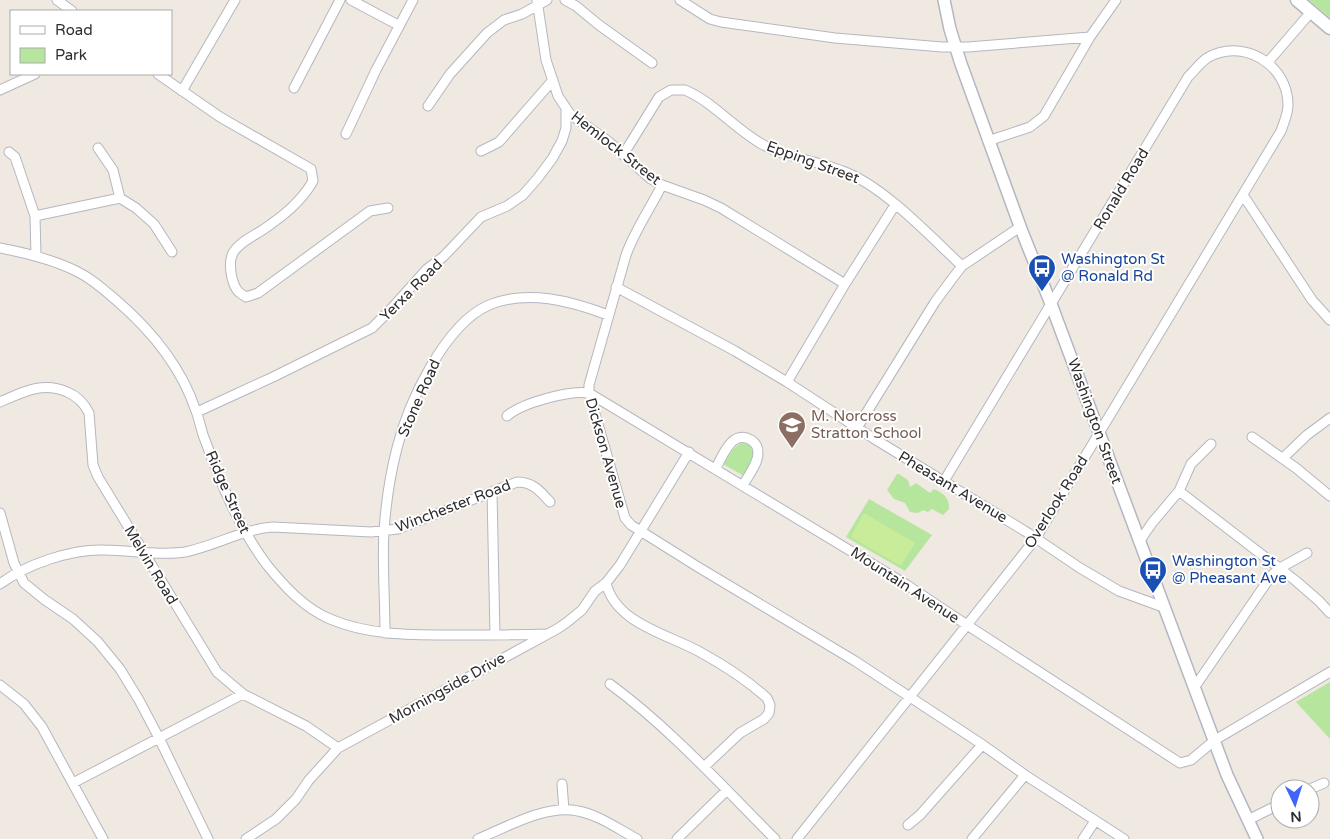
<svg xmlns="http://www.w3.org/2000/svg" width="1330" height="839" font-family="'Varela Round',sans-serif">
  <style>
    .green { fill: #b6e59e }
    .pitch { fill: #c9ec9a }
    .lines { fill: none; stroke-linecap: round; stroke-linejoin: round }
    .minor-casing { stroke: #b4b7c1; stroke-width: 11 }
    .tertiary-casing { stroke: #b4b7c1; stroke-width: 14 }
    .secondary-casing { stroke: #b4b7c1; stroke-width: 15 }
    .minor { stroke: #fff; stroke-width: 9 }
    .tertiary { stroke: #fff; stroke-width: 11 }
    .secondary { stroke: #fff; stroke-width: 12 }
    .labels { text-anchor: middle; stroke-width: 4; stroke-linejoin: round; paint-order: stroke }
    .street-label { font-size: 15px; fill: #2e2e2e; stroke: #fff }
    .transit-label { font-size: 15px; fill: #164399; stroke: #fff; text-anchor: start }
    .education-label { font-size: 15px; fill: #785e54; stroke: #fff; text-anchor: start }
  </style>
  <rect width="100%" height="100%" fill="#efe9e1"/>
  <path class="green" d="M 1309,0 L 1330,0 L 1330,18 Z
    M 741,443 L 750,445 C 759,456 751,465 744,476 L 723,464 L 733,449 Z
    M 897,474 L 899,474 L 908,480 L 910,487 L 916,483 L 930,493 L 934,489 C 944,494 949,497 949,509 L 943,515 L 932,509 L 928,512 L 923,510 L 918,513 L 910,512 L 905,503 L 894,499 L 887,490 Z
    M 869,499 L 932,535 L 905,571 L 846,537 Z
    M 1330,682 L 1330,739 L 1296,702 Z"/>
  <path class="pitch" d="M 864,513 L 915,543 L 901,566 L 851,537 Z"/>
  <g class="lines">
    <g class="minor-casing">
      <path id="minor" d="M 57,0 L 72,11
        M 351,0 L 398,25
        M 537,0 L 546,60 L 558,96 L 570,114 L 609,142 L 651,179 L 662,185 L 704,200 L 721,208 L 845,284
        M 565,0 L 576,6 L 599,25 L 652,63
        M 680,0 L 710,19 L 721,22 L 835,38 L 942,47 L 968,47 L 1090,37
        M 1268,62 L 1311,12
        M 158,74 L 220,117 L 311,169 L 313,181 C 301,202 283,216 264,229 C 254,236 239,242 233,253 C 228,262 231,281 237,290 C 239,293 243,295 246,297 L 258,293 L 370,211 L 388,208
        M 294,88 L 340,0
        M 0,90 L 35,74
        M 182,91 L 235,0
        M 428,106 L 450,74 L 487,33 L 504,20 L 522,14 L 547,0
        M 346,134 L 376,70 L 413,0
        M 988,141 L 1030,127 L 1044,116 L 1090,37 L 1116,0
        M 98,148 L 113,170 L 120,198
        M 481,151 L 499,142 L 553,80
        M 9,152 L 15,157 L 35,216 L 36,256
        M 623,155 L 659,97 L 671,90 L 685,90 C 713,102 734,128 760,143 C 787,159 822,161 850,174 C 888,191 931,237 962,266
        M 662,185 C 650,209 635,230 626,255 L 589,385 L 589,393 L 625,518 L 631,525 L 698,567 L 855,661 L 980,743 L 1025,775 L 1124,839
        M 1243,195 L 1312,300 L 1330,320
        M 35,216 L 120,198 L 136,208 L 154,224 L 172,252
        M 0,248 C 26,253 52,259 76,271 C 91,278 103,289 116,300 C 151,330 181,366 196,411 C 200,421 201,431 205,440 C 221,484 239,528 267,565 C 284,586 304,608 330,619 C 370,636 413,635 456,635 C 486,635 516,635 547,634
        M 616,287 L 735,351 L 787,382 L 873,438 L 1028,533 L 1080,568 L 1119,591 L 1163,607
        M 787,382 L 845,284 L 895,205
        M 0,402 C 23,392 43,381 67,392 C 77,396 84,403 89,413 L 93,465 L 98,477 L 217,672 L 243,694 L 306,726 L 338,748
        M 197,412 L 273,377 L 372,328 L 391,309 L 427,269 L 443,257 L 481,217 L 507,206 L 523,195 L 537,179 L 552,159 L 562,141 L 566,128 L 566,108
        M 507,416 C 522,403 569,390 589,393 L 907,585 L 967,625 L 1180,763 L 1191,760 L 1215,740 L 1330,672
        M 857,428 L 935,302 L 952,279 L 962,266 L 1020,227
        M 1252,437 L 1296,468 L 1330,496
        M 1283,458 L 1307,435 L 1330,418
        M 716,468 C 723,455 732,429 751,440 C 756,443 758,447 758,453 C 758,464 748,476 743,485
        M 1179,491 L 1296,581 L 1319,601 L 1330,613
        M 492,492 L 495,635
        M 0,513 L 14,563 L 24,583 L 45,600 L 73,619 L 98,642 L 120,669 L 139,700 L 159,738 L 208,839
        M 1139,542 L 1152,523 L 1179,491 L 1191,464 L 1211,444
        M 606,583 C 616,624 668,634 700,652 C 722,664 748,681 767,698 L 770,705 L 769,713 L 764,719 L 740,733 L 704,767
        M 0,584 C 27,564 71,549 104,550 C 131,550 158,556 185,552 C 215,546 243,529 273,527 L 371,532 L 398,529 L 517,482 C 533,482 540,491 550,502
        M 385,633 C 385,599 382,564 384,530 C 386,503 390,475 397,448 C 408,403 445,324 489,305 C 527,289 571,301 608,315
        M 610,684 C 671,729 722,786 775,839
        M 0,685 L 24,704 L 42,727 L 103,839
        M 1194,688 L 1271,576 L 1280,568 L 1307,553
        M 73,783 L 243,694
        M 562,784 L 564,810
        M 1310,789 L 1324,783
        M 1248,820 L 1280,804
        M 908,825 L 920,815 L 982,745
        M 246,839 L 276,819 L 296,799 L 309,780 L 338,748 L 557,629 L 566,623 L 582,610 L 595,591 L 606,583 L 620,565 L 689,452
        M 478,839 C 507,827 546,804 578,811 C 599,815 618,829 637,839
        M 677,839 L 727,790
        M 797,839 L 1036,538 L 1281,131 C 1284,122 1288,114 1288,105 C 1288,64 1242,37 1207,58 C 1200,63 1194,71 1188,77 L 944,481
        M 972,839 L 1025,775
        M 1083,839 L 1095,821"/>
    </g>
    <g class="tertiary-casing">
      <path id="tertiary" d="M 944,0 L 950,29 L 961,64 L 1021,229 L 1051,304 L 1227,775 L 1257,839"/>
    </g>
    <g class="secondary-casing">
      <path id="secondary" d="M 1297,0 L 1330,28"/>
    </g>
    <use href="#minor" class="minor"/>
    <use href="#tertiary" class="tertiary"/>
    <use href="#secondary" class="secondary"/>
  </g>
  <defs>
    <g id="bus-pin" transform="scale(1.4375)"><path d="M0 17L-7.5 6A9.5 9.5 0 1 1 7.5 6Z" fill="#1a4fb4" stroke="#fff"/><path d="M-5-6H5V4H4V6H2V4H-2V6H-4V4H-5ZM-3.5-4V0h7V-4ZM-3.5 1.2v1.5H-2V1.2ZM2 1.2v1.5H3.5V1.2Z" fill="#fff"/></g>
    <g id="school-pin" transform="scale(1.4375)"><path d="M0 17L-7.5 6A9.5 9.5 0 1 1 7.5 6Z" fill="#8d6e63" stroke="#fff"/><path d="M0-5L7-2L0 1L-7-2ZM-4 1L0 2.5L4 1V4Q0 6-4 4Z" fill="#fff"/></g>
  </defs>
  <g fill-rule="evenodd">
    <use href="#bus-pin" x="1042" y="268"/>
    <use href="#school-pin" x="792" y="425"/>
    <use href="#bus-pin" x="1153" y="570"/>
  </g>
  <g class="labels">
    <g class="street-label">
      <text transform="translate(616 148) rotate(38)" y="5">Hemlock Street</text>
      <text transform="translate(813 162) rotate(20)" y="5">Epping Street</text>
      <text transform="translate(1121 189) rotate(-59)" y="5">Ronald Road</text>
      <text transform="translate(411 290) rotate(-45)" y="5">Yerxa Road</text>
      <text transform="translate(419 398) rotate(-66)" y="5">Stone Road</text>
      <text transform="translate(1095 421) rotate(70)" y="5">Washington Street</text>
      <text transform="translate(606 453) rotate(74)" y="5">Dickson Avenue</text>
      <text transform="translate(953 487) rotate(31)" y="5">Pheasant Avenue</text>
      <text transform="translate(228 492) rotate(66)" y="5">Ridge Street</text>
      <text transform="translate(1056 502) rotate(-58)" y="5">Overlook Road</text>
      <text transform="translate(453 506) rotate(-21)" y="5">Winchester Road</text>
      <text transform="translate(151 565) rotate(59)" y="5">Melvin Road</text>
      <text transform="translate(905 585) rotate(33)" y="5">Mountain Avenue</text>
      <text transform="translate(447 688) rotate(-29)" y="5">Morningside Drive</text>
    </g>
    <g class="transit-label">
      <text x="1061" y="264">Washington St<tspan x="1061" dy="17">@ Ronald Rd</tspan></text>
      <text x="1172" y="566">Washington St<tspan x="1172" dy="17">@ Pheasant Ave</tspan></text>
    </g>
    <g class="education-label">
      <text x="811" y="421">M. Norcross<tspan x="811" dy="17">Stratton School</tspan></text>
    </g>
  </g>
  <rect x="10" y="10" width="162" height="65" fill="#ffffff" stroke="#ababab"/>
  <rect x="20" y="26" width="25" height="8" fill="#ffffff" stroke="#ababab"/>
  <text x="55" y="35" font-size="15" fill="#2e2e2e">Road</text>
  <rect x="20" y="48" width="25" height="15" fill="#b6e59e" stroke="#ababab"/>
  <text x="55" y="60" font-size="15" fill="#2e2e2e">Park</text>
  <g transform="translate(1295 804) rotate(176)"><circle r="24" fill="#ffffff" stroke="#ababab"/>
  <path d="M0-4L9 19L0 12L-9 19Z" fill="#4264fb"/>
  <text y="-8" font-size="14" font-weight="bold" text-anchor="middle" fill="#2e2e2e">N</text>
  </g>
</svg>
